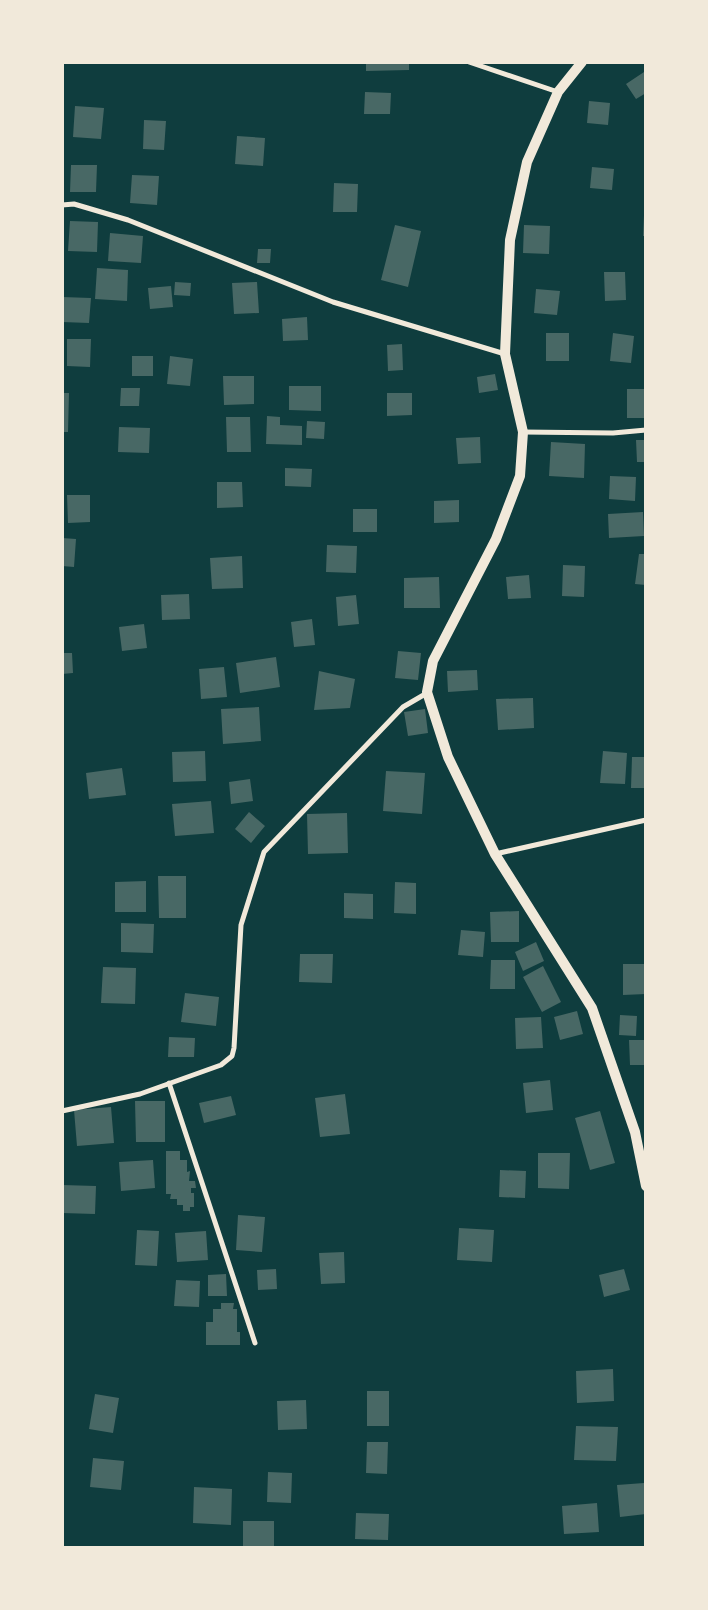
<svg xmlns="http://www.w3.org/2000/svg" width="708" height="1610" font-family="Commissioner,sans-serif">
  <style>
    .building { fill: #486865 }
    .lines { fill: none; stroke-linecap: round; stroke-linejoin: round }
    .minor { stroke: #f1e9da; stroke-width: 5 }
    .secondary { stroke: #f1e9da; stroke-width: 10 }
  </style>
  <rect width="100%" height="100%" fill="#0f3d3e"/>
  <path class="building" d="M 366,62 L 409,62 L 409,70 L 366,71 Z
    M 644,72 L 646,93 L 636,99 L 626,84 Z
    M 365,92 L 391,93 L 390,114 L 364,114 Z
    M 589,101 L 610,103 L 608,125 L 587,123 Z
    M 75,106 L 104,108 L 101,139 L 73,137 Z
    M 144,120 L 166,121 L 164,150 L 143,149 Z
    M 237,136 L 265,138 L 263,166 L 235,164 Z
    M 71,165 L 97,165 L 96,192 L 70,192 Z
    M 592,167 L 614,169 L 612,190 L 590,188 Z
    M 132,175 L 159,176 L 157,205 L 130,203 Z
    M 334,183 L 358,184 L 357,212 L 333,212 Z
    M 644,215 L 646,215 L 646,236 L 643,236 Z
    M 70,221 L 98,222 L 97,252 L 68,251 Z
    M 395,225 L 421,231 L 408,287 L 381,280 Z
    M 524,225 L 550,226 L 549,254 L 523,253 Z
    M 110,233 L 143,236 L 141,263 L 108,261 Z
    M 258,249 L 271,249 L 270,263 L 257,263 Z
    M 97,268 L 128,270 L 127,301 L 95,299 Z
    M 604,272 L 625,272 L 626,300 L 605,301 Z
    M 175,282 L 191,283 L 190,296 L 174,295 Z
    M 257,282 L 259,313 L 234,314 L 232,283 Z
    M 171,286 L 173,307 L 150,309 L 148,288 Z
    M 536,289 L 560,291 L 557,315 L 534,313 Z
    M 62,297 L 91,298 L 89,323 L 62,322 Z
    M 307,317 L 308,340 L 283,341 L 282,319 Z
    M 546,333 L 569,333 L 569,361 L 546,361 Z
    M 613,333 L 634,336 L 631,363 L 610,361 Z
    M 67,339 L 91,339 L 90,367 L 67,366 Z
    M 402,344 L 403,370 L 388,371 L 387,345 Z
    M 132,356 L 153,356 L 153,376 L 132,376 Z
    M 170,356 L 193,359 L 190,386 L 167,384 Z
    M 495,374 L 498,390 L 479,393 L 477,377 Z
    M 223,376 L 254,376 L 254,404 L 224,405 Z
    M 289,386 L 321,386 L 321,411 L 289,410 Z
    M 121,388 L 140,388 L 139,406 L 120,406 Z
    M 627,389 L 646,389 L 646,418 L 627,418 Z
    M 62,393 L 69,393 L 68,432 L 62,432 Z
    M 387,393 L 412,393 L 412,415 L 387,416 Z
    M 267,416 L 280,417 L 280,425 L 302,426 L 302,445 L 266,444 Z
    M 226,417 L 250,417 L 251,452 L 227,452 Z
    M 307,421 L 325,422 L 324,439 L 306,438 Z
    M 119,427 L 150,428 L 149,453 L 118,452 Z
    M 480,437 L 481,463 L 458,464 L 456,438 Z
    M 636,440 L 646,440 L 646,462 L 637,462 Z
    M 551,442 L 585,444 L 584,478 L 549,476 Z
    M 285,468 L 312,469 L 311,487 L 285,486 Z
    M 610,476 L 636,477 L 635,501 L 609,499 Z
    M 217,482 L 242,482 L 243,507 L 217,508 Z
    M 67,495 L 90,495 L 90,522 L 68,523 Z
    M 459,500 L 459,522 L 434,523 L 434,501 Z
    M 353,509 L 377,509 L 377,532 L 353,532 Z
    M 643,512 L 644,536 L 609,538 L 608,514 Z
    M 62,538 L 76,539 L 74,567 L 62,566 Z
    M 327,545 L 357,546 L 356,573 L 326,572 Z
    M 639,554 L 646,554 L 646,585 L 635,584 Z
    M 242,556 L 243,588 L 212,589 L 210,558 Z
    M 563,565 L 585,566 L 584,597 L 562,596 Z
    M 529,575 L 531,598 L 508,599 L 506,577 Z
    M 439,577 L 440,608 L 404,608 L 404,578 Z
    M 189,594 L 190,619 L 162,620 L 161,595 Z
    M 356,595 L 359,624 L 338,626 L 336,597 Z
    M 312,619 L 315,645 L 294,647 L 291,622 Z
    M 144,624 L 147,648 L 122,651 L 119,627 Z
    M 398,651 L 421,653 L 418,680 L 395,678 Z
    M 62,653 L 72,653 L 73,673 L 62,674 Z
    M 276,657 L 280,687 L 240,693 L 236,663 Z
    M 224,667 L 227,697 L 201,699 L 199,669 Z
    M 477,670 L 478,690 L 448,692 L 447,671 Z
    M 319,671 L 355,679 L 350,708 L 314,710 Z
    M 533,698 L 534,728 L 498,730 L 496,699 Z
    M 259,707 L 261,741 L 223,744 L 221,709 Z
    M 425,709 L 428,733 L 408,736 L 404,712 Z
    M 205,751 L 206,781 L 173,782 L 172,752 Z
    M 603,751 L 627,753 L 625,784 L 600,783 Z
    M 632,757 L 646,757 L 646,788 L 631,788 Z
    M 122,768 L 126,795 L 89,799 L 86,773 Z
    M 386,771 L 425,773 L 422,814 L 383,811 Z
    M 250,779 L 253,801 L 231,804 L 229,782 Z
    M 211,801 L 214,833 L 175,836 L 172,804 Z
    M 249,812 L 265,826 L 251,843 L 235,829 Z
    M 347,813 L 348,853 L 308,854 L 307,814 Z
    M 158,876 L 186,876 L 186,918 L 159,918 Z
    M 146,881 L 146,912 L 115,912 L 115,882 Z
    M 395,882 L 416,883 L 416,914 L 394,913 Z
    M 344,893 L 373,894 L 373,919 L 344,918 Z
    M 519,911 L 519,942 L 491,942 L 490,912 Z
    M 121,923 L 154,924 L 153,953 L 121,952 Z
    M 461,930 L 485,932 L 483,957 L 458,955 Z
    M 536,942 L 544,961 L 523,971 L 515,952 Z
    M 300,954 L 333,954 L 332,983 L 299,982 Z
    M 491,960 L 515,960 L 515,989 L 490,989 Z
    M 623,964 L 646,964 L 646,994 L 623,995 Z
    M 543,966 L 561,1002 L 542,1012 L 523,977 Z
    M 103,967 L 136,968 L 135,1004 L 101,1003 Z
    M 185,993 L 219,997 L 216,1026 L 181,1022 Z
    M 577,1011 L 583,1034 L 560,1040 L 554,1017 Z
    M 620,1015 L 637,1016 L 636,1036 L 619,1035 Z
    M 541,1017 L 543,1048 L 516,1049 L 515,1018 Z
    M 169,1037 L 195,1038 L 194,1057 L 168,1057 Z
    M 629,1040 L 646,1040 L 646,1065 L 630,1065 Z
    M 550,1080 L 553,1110 L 526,1113 L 523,1083 Z
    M 345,1094 L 350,1134 L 320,1137 L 315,1098 Z
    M 231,1096 L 236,1115 L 204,1123 L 199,1103 Z
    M 135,1101 L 165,1101 L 165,1142 L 136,1142 Z
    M 111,1107 L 114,1143 L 77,1146 L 74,1110 Z
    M 600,1111 L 615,1163 L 590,1170 L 575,1118 Z
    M 166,1151 L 180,1151 L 180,1160 L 187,1160 L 187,1172 L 190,1171 L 189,1181 L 195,1181 L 196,1188 L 191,1188 L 191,1193 L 194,1193 L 194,1207 L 190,1207 L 190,1211 L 183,1211 L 183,1205 L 177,1205 L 177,1199 L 170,1199 L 171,1194 L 166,1194 Z
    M 538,1153 L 570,1153 L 569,1189 L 538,1188 Z
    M 153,1160 L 155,1188 L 121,1191 L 119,1162 Z
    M 500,1170 L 526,1171 L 525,1198 L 499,1197 Z
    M 62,1185 L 96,1186 L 95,1214 L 62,1213 Z
    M 238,1215 L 265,1217 L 262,1252 L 236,1250 Z
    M 459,1228 L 494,1230 L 492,1262 L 457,1260 Z
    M 137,1230 L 159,1231 L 157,1266 L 135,1265 Z
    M 206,1231 L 208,1260 L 177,1262 L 175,1233 Z
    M 344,1252 L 345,1283 L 321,1284 L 319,1253 Z
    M 276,1269 L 277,1289 L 258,1290 L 257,1270 Z
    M 624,1269 L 630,1290 L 604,1297 L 599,1275 Z
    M 226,1274 L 227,1296 L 208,1296 L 208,1275 Z
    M 176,1280 L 200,1281 L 199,1307 L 174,1306 Z
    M 221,1303 L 234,1303 L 233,1309 L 237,1309 L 237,1332 L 240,1332 L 240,1345 L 206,1345 L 206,1322 L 213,1322 L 213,1309 L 221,1309 Z
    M 613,1369 L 614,1401 L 577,1403 L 576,1371 Z
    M 367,1391 L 389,1391 L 389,1426 L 367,1426 Z
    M 95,1394 L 119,1398 L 113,1433 L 89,1429 Z
    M 306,1400 L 307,1429 L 278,1430 L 277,1401 Z
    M 576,1426 L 618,1427 L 616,1461 L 574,1460 Z
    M 367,1442 L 388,1442 L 387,1474 L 366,1473 Z
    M 93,1458 L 124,1461 L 121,1490 L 90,1487 Z
    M 268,1472 L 292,1473 L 291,1503 L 267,1502 Z
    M 644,1483 L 646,1514 L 620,1517 L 617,1485 Z
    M 194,1487 L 232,1489 L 231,1525 L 193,1523 Z
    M 597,1503 L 599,1532 L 564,1534 L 562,1506 Z
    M 356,1513 L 389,1514 L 388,1540 L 355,1539 Z
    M 243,1521 L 274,1521 L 274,1548 L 243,1548 Z"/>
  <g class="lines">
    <path class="minor" d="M 469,62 L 558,92
      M 62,205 L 74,204 L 128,220 L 333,302 L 505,354
      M 523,432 L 613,433 L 646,430
      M 495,854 L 646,820
      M 169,1083 L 255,1343
      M 62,1111 L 140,1094 L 221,1065 L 232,1056 L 234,1048 L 241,925 L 264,852 L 403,707 L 427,693"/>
    <path class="secondary" d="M 582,62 L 558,92 L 527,162 L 510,240 L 505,354 L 523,432 L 520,476 L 496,539 L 433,661 L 427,692 L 448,757 L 495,854 L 592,1008 L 635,1132 L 646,1186"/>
  </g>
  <rect width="708" height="1610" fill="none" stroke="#f1e9da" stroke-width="128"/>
</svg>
